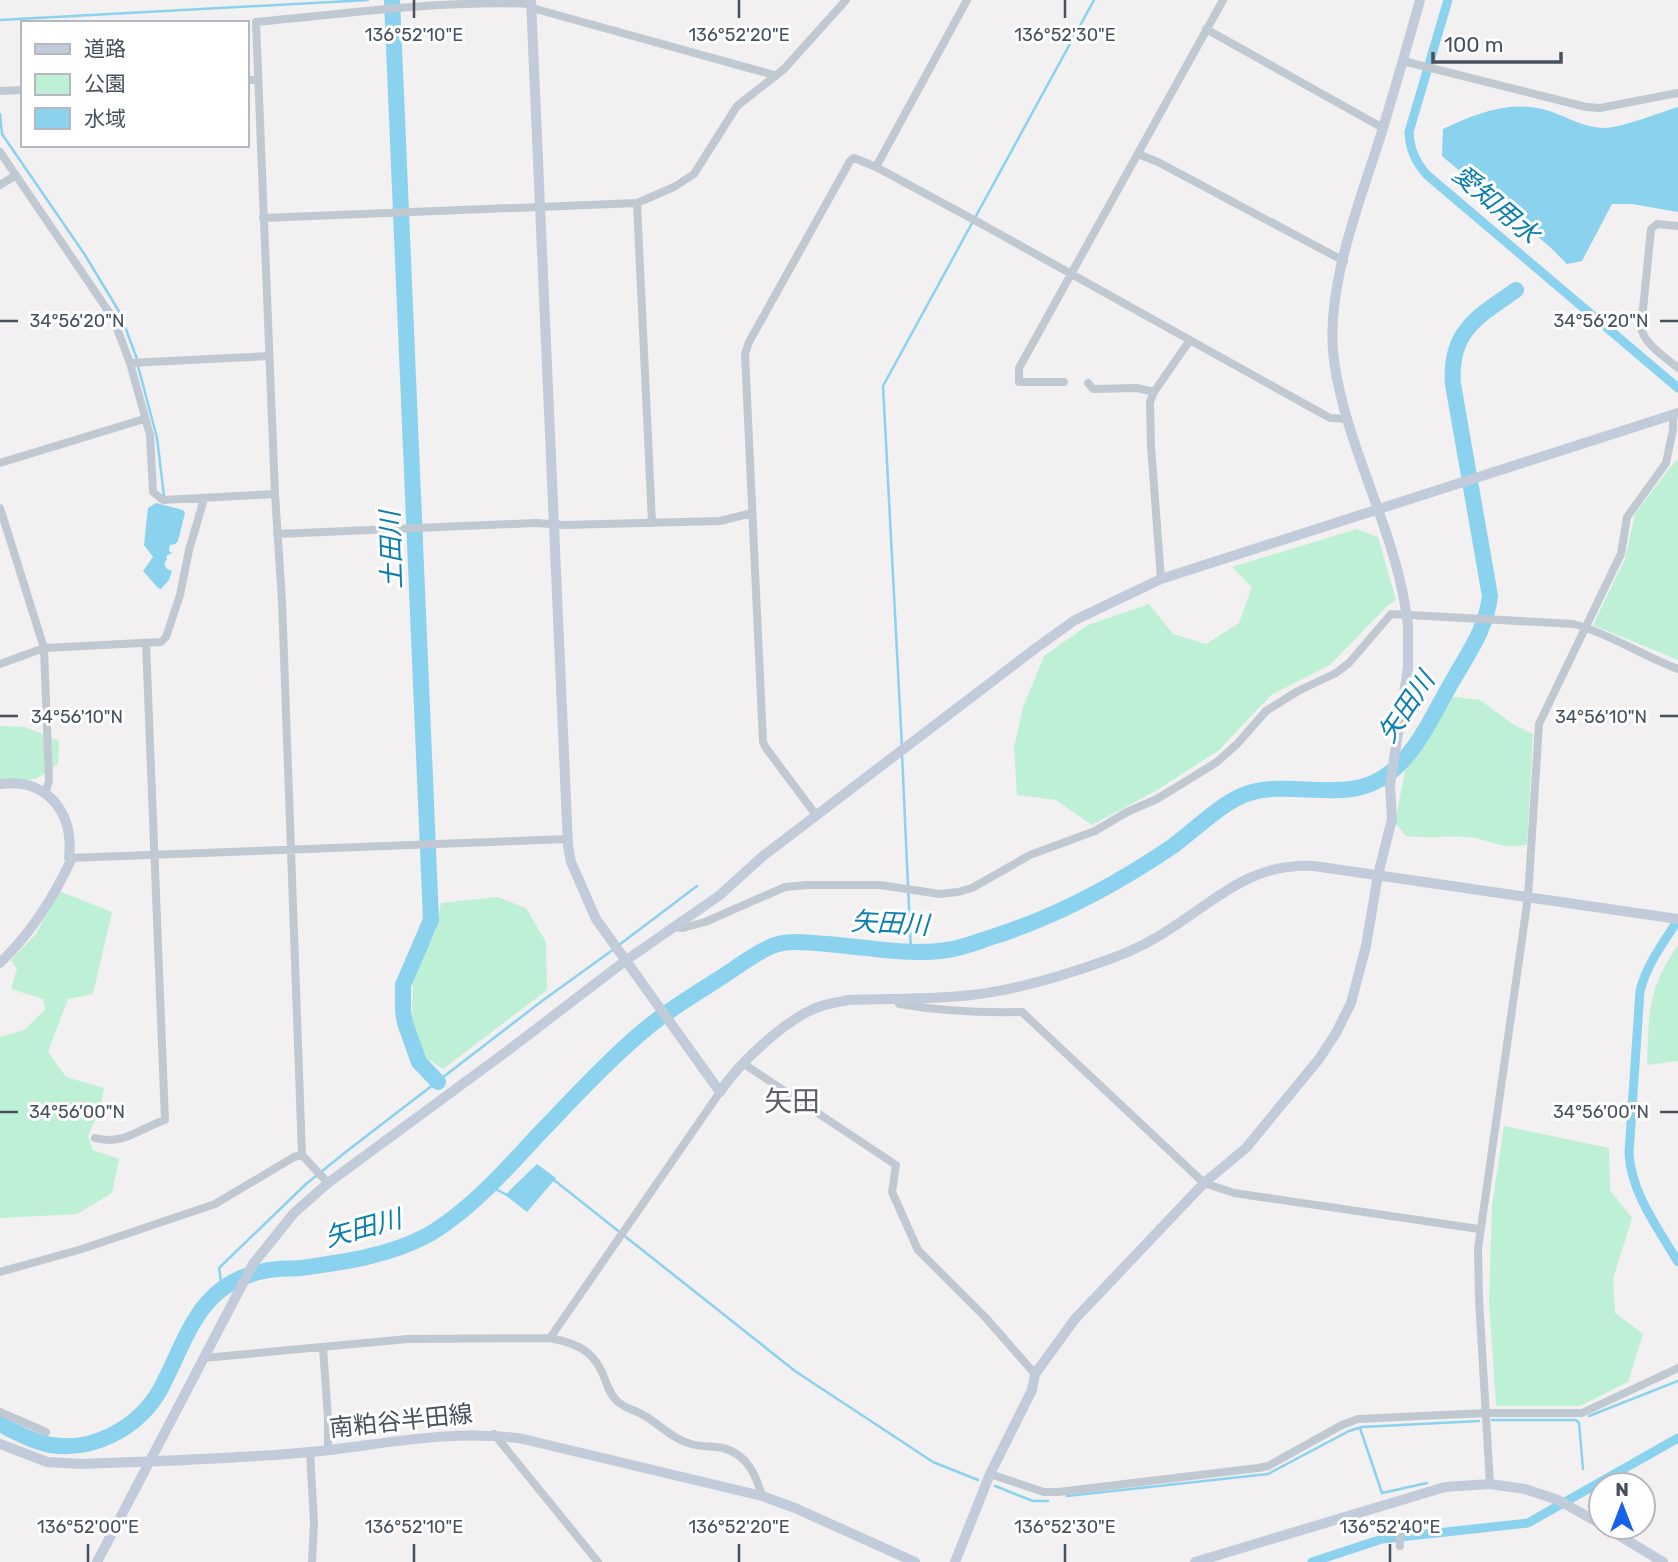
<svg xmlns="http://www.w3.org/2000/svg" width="1678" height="1562" font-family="Rubik,'Noto Sans JP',sans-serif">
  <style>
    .green { fill: #bef0d5 }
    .water { fill: #8ad2ee }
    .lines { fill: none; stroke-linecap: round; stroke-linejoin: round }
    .stream { stroke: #8ad2ee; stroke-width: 2.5 }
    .canal { stroke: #8ad2ee; stroke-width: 9 }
    .river { stroke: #8ad2ee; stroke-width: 16 }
    .street { stroke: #c0c9d2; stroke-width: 8 }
    .secondary { stroke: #c2cbd9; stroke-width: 10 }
    .secondary-bridge { stroke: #c2cbd9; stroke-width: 10 }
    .ticks { fill: none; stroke: #47515e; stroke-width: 2.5 }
    .labels { text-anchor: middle; stroke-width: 6; stroke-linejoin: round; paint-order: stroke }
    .street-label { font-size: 24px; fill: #47515e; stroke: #fff }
    .water-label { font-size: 26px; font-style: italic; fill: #0a7fae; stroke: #fff }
    .quarter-label { font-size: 28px; fill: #5c5f65; stroke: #fff }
    .ticks-label { font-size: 18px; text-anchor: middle; fill: #47515e; stroke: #fff; stroke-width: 6; stroke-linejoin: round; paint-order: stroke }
  </style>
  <rect width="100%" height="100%" fill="#f2f0f0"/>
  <path class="green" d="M 1676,460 L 1678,462 L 1678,660 L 1593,625 L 1625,559 L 1635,514 Z
    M 1357,529 L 1378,537 L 1396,600 L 1387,606 L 1330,665 L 1271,695 L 1219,750 L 1159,789 L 1092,825 L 1056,800 L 1017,795 L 1014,748 L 1023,707 L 1044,656 L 1088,625 L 1149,604 L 1173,634 L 1206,644 L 1239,623 L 1252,587 L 1232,567 Z
    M 1448,696 L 1480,700 L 1514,725 L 1533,734 L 1527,844 C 1504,852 1491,839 1468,837 C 1447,835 1427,839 1406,836 L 1395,823 L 1406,765 L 1427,737 Z
    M 0,726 L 25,727 L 59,741 L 58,764 L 36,779 L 0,782 Z
    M 59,891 L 112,912 L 93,994 L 68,999 L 48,1052 L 66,1077 L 104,1088 L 100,1109 L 88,1136 L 93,1150 L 119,1159 L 112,1193 L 77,1214 L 0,1218 L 0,1037 L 24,1030 L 45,1010 L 43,999 L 11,989 L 17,969 L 11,960 L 36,934 Z
    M 497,897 L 526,908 L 546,942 L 547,990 L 443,1069 L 420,1053 L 412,1025 L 413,974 L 436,931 L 441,903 Z
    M 1678,945 L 1678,1061 L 1647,1065 C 1649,1013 1647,990 1678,945 Z
    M 1504,1126 L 1609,1148 L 1610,1190 L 1632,1218 L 1613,1279 L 1615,1313 L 1643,1334 L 1628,1382 L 1580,1406 L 1496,1406 L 1489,1302 L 1492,1206 Z"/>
  <path class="water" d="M 1678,107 L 1678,212 L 1632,204 L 1612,204 L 1582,261 L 1567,264 L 1550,247 L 1442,156 L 1443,129 C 1473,115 1504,102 1537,108 C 1561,112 1580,128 1605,128 C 1623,127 1659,113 1678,107 Z
    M 156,503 L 183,510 L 185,513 L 178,541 L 175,544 L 170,545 L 169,551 L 172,553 L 166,556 L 167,559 L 164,564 L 167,569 L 172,571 L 169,580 L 161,589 L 158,588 L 143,571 L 153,557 L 144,545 L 148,508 Z
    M 537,1164 L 556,1178 L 527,1212 L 505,1195 Z"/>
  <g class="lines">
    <path class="stream" d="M 0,20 L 368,0
      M 0,114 L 2,134 L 85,255 L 120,313 L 137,359
      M 138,366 L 157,438 L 164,496
      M 902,747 L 883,386 L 1094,0
      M 902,754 L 911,951
      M 619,945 L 697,886
      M 554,1180 L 795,1371 L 933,1462 L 978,1480
      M 488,1185 L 507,1195
      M 222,1288 L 219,1268 L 306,1184 L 347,1151 L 542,1001 L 614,949
      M 1589,1416 L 1678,1381
      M 1492,1420 L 1576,1420 L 1579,1423 L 1583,1469
      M 1360,1428 L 1382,1493 L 1427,1483
      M 995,1486 L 1033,1501 L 1048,1501
      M 1067,1496 L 1268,1474 L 1349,1431 L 1362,1427 L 1479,1421"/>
    <path class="canal" d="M 1448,0 L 1409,132 C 1410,150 1415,161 1427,175 L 1678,388
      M 1678,920 C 1663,943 1647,964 1640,991 L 1629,1153 C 1631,1193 1658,1228 1678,1262
      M 1312,1562 L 1382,1539 L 1528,1523 L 1678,1438"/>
    <path class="river" d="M 392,0 L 431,920 L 403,985 L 403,1011 L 405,1023 L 419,1062 L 438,1082
      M 0,1424 C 16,1432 33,1442 51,1445 C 94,1452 139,1427 160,1390 C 188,1338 197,1284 264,1271 C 276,1268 289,1269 301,1268 C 344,1262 388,1256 426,1236 C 466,1214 505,1171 536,1137 C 572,1100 608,1060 648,1027 C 670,1009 694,995 717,980 C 735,969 753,954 772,946 C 790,939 809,943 827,944 C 865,947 910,956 947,950 C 962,948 977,942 992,937 C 1056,917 1117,884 1173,846 C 1195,830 1223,801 1249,793 C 1296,779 1350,807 1392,771 C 1421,746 1434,712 1453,680 C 1469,652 1486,629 1490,596 L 1453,384 C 1449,332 1477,317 1516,290"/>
    <path class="street" d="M 532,8 L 774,75
      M 1206,29 L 1383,128
      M 1403,61 L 1586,107 L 1600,108 L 1678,93
      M 247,80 L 258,80
      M 0,91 L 23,90
      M 0,152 L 113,318 L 130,363 L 150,435 L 153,492 L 163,500 L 275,494
      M 1138,154 L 1158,162 L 1344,261
      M 876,167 L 967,0
      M 0,185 L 16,175
      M 637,203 L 652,523
      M 263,218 L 637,203 L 674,187 L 694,174 L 737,106 L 784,69 L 846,0
      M 1678,226 L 1657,224 L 1651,229 L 1643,309 C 1632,338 1659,352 1678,368
      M 130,363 L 269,356
      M 1064,382 L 1019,382 L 1019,368 L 1223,0
      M 1088,383 L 1093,389 L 1137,388 L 1154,392
      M 0,463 L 144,419
      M 0,508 L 44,648 L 49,781 L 45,794
      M 277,534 L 536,523 L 564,525 L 720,521 L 752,513
      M 1161,579 L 1151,446 L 1150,402 L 1154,392 L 1190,340
      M 0,664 L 44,648 L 161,642 L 166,637 L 180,595 L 189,550 L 204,499
      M 816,815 L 766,748 L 763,742 L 745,354 L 749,342 L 850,161 L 854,158 L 876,167 L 978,222 L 1330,418 L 1348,419
      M 69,858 L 568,839
      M 674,927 L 683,928 L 705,922 L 785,887 L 808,885 L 880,885 L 940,894 L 958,892 L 972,888 L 1030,855 L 1095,831 L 1127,812 L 1157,799 L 1217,762 L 1237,744 L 1266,711 L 1298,691 L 1336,673 L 1349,663 L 1391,614 L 1574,624 C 1610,634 1643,656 1678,669
      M 896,998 L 899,1004 C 941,1011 980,1013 1022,1012 L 1204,1183 L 1234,1193 L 1479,1229
      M 744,1064 L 896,1165 L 892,1192 L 918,1250 L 985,1317 L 1035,1374
      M 95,1138 C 124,1146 140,1128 165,1120 L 146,643
      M 328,1183 L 302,1155 L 282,601 L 275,494 L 256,22 C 344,14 443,0 531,4
      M 0,1272 L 82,1249 L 215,1204 L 294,1157 L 302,1155
      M 550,1338 L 720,1092
      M 323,1348 L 328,1418 L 328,1449
      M 204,1358 L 408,1339 L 550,1338 C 580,1344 596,1352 606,1382 C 609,1390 613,1400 621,1404 C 628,1409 637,1411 645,1416 C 660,1425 673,1439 691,1444 C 701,1447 713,1446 723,1448 C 747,1454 756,1475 762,1496
      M 0,1412 L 46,1432
      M 494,1434 L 598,1562
      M 310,1452 L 314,1522 L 312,1562
      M 990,1474 L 1044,1492 L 1058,1492 L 1258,1468 L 1268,1466 L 1342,1425 L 1358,1419 L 1486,1413 L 1582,1413 L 1678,1368
      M 1490,1484 L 1479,1299 L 1478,1249 L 1528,897 L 1539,724 L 1616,564 L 1621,554 L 1627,517 L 1666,463 L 1673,430 L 1673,414
      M 1399,1530 L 1400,1546"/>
    <path class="secondary" d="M 531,0 L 568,846 L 571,862 L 596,919 L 720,1092 C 738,1064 777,1029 805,1013 C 819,1005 833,1003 848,1000 C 889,998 930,1000 971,995 C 1017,990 1066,975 1110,959 C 1133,951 1156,939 1176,925 C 1223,894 1254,863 1314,866 L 1678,919
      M 1405,605 C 1391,522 1345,443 1334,360 C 1324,287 1362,197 1383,128 C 1396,85 1408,43 1420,0
      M 0,784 C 48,778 74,813 69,858 L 72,858 C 54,897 31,933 0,963
      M 0,1444 L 47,1462 L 81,1464 C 158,1461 235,1459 311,1452 C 381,1445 453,1428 523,1439 L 762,1496 L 795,1508 L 915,1562
      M 1605,1527 L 1663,1562
      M 97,1562 L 253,1264 L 294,1213 L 328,1183 L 506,1052 L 625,961 L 720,895 L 763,856 L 1036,648 L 1075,620 L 1161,579 L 1678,413
      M 955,1562 L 990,1474 L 1032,1390 L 1035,1374 L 1075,1319 L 1204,1183 L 1246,1148 L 1319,1059 L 1336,1033 L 1351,1003 L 1366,946 L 1378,875 L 1392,819 L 1390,785 L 1408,668 L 1408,625
      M 1195,1562 L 1445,1487 L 1490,1484 L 1525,1489 L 1558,1500 L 1601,1524"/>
    <path class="secondary-bridge" d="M 1405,605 L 1408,625"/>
  </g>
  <path class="ticks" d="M 414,0 L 414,18M 739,0 L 739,18M 1065,0 L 1065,18M 0,321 L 18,321M 1660,321 L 1678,321M 0,716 L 18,716M 1660,716 L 1678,716M 0,1112 L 18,1112M 1660,1112 L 1678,1112M 88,1544 L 88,1562M 414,1544 L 414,1562M 739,1544 L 739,1562M 1065,1544 L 1065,1562M 1390,1544 L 1390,1562"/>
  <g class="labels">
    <g class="street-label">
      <text transform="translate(401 1421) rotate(-6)" y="8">南粕谷半田線</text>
    </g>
    <g class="water-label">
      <text transform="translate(1496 204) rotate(41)" y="9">愛知用水</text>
      <text transform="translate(391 550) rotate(-92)" y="9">土田川</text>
      <text transform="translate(1406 707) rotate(-56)" y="9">矢田川</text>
      <text transform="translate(890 923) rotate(3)" y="9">矢田川</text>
      <text transform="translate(363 1228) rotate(-15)" y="9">矢田川</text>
    </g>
    <g class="quarter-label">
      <text x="792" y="1111">矢田</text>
    </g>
  </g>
  <g class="ticks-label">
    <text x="414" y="41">136°52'10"E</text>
    <text x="739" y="41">136°52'20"E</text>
    <text x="1065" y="41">136°52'30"E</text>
    <text x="77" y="327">34°56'20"N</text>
    <text x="1601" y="327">34°56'20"N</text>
    <text x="77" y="723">34°56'10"N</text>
    <text x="1601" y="723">34°56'10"N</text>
    <text x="77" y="1118">34°56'00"N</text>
    <text x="1601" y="1118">34°56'00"N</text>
    <text x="88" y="1533">136°52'00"E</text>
    <text x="414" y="1533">136°52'10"E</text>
    <text x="739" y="1533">136°52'20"E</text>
    <text x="1065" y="1533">136°52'30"E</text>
    <text x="1390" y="1533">136°52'40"E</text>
  </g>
  <rect x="21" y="21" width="228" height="126" fill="#ffffff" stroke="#b5b9bf" stroke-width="2"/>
  <rect x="35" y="44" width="35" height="10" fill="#c2cbd9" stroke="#b5b9bf" stroke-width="2"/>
  <text x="84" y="56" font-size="21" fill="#47515e">道路</text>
  <rect x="35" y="74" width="35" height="21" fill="#bef0d5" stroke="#b5b9bf" stroke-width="2"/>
  <text x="84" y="91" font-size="21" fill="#47515e">公園</text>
  <rect x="35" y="108" width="35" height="21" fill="#8ad2ee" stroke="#b5b9bf" stroke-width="2"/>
  <text x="84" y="126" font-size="21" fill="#47515e">水域</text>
  <g transform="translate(1622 1506)"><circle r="33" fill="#ffffff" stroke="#b5b9bf" stroke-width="2"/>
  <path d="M0-5L12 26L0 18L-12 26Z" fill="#1661e6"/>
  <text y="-10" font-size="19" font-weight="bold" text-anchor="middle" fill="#47515e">N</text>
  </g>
  <path d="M1433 52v10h128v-10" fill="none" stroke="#47515e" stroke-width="3.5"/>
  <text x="1444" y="52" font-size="21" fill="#47515e" stroke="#ffffff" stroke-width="5" paint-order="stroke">100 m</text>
</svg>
